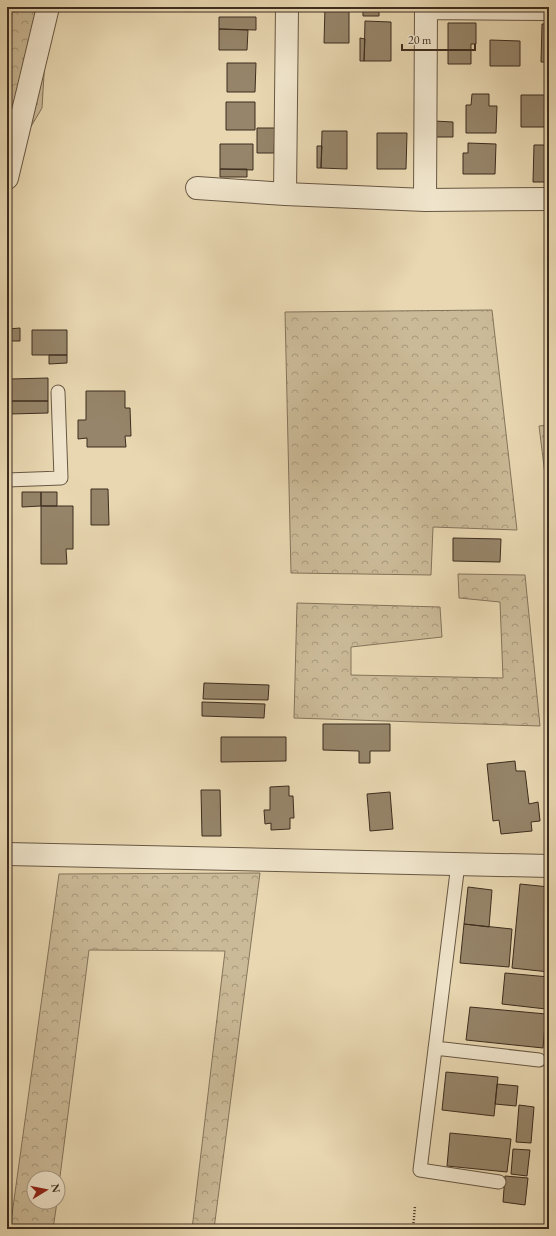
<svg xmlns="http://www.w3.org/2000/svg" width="556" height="1236" font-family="'EB Garamond',serif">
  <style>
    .forest { fill: url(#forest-crowns); stroke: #84745b }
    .building { fill: #96856a; stroke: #3d2d1e }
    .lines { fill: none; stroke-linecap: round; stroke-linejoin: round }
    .lane-casing { stroke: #685843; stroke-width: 15 }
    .street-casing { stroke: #685843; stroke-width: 24 }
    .path { stroke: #3d2d1e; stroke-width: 2.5; stroke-dasharray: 1 2; stroke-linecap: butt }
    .lane { stroke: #f0e5cc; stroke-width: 13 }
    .street { stroke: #f0e5cc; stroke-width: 22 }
  </style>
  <defs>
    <pattern id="forest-crowns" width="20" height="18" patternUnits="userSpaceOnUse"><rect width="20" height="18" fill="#cbba98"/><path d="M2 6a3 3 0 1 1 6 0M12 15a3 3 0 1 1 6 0" fill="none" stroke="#a6987b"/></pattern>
  </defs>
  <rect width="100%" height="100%" fill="#e8d7b1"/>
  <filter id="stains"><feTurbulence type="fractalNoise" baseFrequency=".005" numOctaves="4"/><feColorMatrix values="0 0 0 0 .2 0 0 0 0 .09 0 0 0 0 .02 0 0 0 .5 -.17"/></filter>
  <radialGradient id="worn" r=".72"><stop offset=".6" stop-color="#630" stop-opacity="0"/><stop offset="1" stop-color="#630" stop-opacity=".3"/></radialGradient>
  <path class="forest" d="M 7,7 L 48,7 L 42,108 L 7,167 Z
    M 492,310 L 517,530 L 433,527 L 431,575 L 291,573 L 285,312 Z
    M 549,425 L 549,507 L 539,426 Z
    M 458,574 L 525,575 L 540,726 L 294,718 L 297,603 L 440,607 L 442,637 L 351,647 L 351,675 L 503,678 L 500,602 L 459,598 Z
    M 260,873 L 214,1229 L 192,1229 L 225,951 L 89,950 L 58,1192 L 58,1178 L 34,1178 L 34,1202 L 57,1202 L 53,1229 L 10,1229 L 59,874 Z"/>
  <path class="building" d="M 325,7 L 349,7 L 349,43 L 324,43 Z
    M 363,7 L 379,7 L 379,16 L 363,16 Z
    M 219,17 L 256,17 L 256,30 L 219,29 Z
    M 365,21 L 391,22 L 391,61 L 364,61 Z
    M 448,23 L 476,23 L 476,44 L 471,44 L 471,64 L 448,64 Z
    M 542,24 L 549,24 L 549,62 L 541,62 Z
    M 219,29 L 248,30 L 247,50 L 219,50 Z
    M 360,38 L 365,39 L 364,61 L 360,61 Z
    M 490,40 L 520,41 L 520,66 L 490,66 Z
    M 227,63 L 256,63 L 255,92 L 227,92 Z
    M 472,94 L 489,94 L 489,106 L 497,106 L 496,133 L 466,133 L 466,105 L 471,105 Z
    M 521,95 L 549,95 L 549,127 L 521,127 Z
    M 226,102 L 255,102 L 255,130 L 226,130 Z
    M 434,121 L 453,122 L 453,137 L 433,137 Z
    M 257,128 L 275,128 L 274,153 L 257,153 Z
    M 322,131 L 347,131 L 347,169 L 321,168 Z
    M 377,133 L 407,133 L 406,169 L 377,169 Z
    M 468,143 L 496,144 L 495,174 L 463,174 L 463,153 L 468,153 Z
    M 220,144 L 253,144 L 253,170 L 220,169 Z
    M 534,145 L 549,145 L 549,182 L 533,182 Z
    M 317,146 L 322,146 L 321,168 L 317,168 Z
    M 220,169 L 247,169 L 247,177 L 220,177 Z
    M 20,328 L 20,341 L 8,341 L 8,329 Z
    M 32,330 L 67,330 L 67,355 L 32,355 Z
    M 49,355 L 67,355 L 67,363 L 49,364 Z
    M 48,378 L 48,401 L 10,401 L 10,379 Z
    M 86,391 L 125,391 L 125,408 L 130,408 L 131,436 L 125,436 L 126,447 L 87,447 L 87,438 L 78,439 L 78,420 L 86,420 Z
    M 10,401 L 48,401 L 48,413 L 10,414 Z
    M 91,489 L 108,489 L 109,525 L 91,525 Z
    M 22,492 L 41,492 L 41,506 L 22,507 Z
    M 41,492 L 57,492 L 57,506 L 41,506 Z
    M 41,506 L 73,506 L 73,549 L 66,549 L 67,564 L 41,564 Z
    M 453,538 L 501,539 L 500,562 L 453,561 Z
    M 204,683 L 269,685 L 268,700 L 203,699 Z
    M 202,702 L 265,704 L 264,718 L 202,716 Z
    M 323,724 L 390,724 L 390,751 L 370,751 L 370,763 L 359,763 L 359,751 L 323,750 Z
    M 221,737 L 286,737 L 286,761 L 221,762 Z
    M 515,761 L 516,771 L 525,771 L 529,804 L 538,802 L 540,821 L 531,822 L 532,831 L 501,834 L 499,820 L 493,821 L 487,764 Z
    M 289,786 L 289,796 L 293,796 L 294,818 L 290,818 L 290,829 L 271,830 L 271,823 L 265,824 L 264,810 L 270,810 L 270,787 Z
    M 201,790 L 220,790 L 221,836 L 202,836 Z
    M 390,792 L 393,829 L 370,831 L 367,794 Z
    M 520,884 L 549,887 L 549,972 L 512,968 Z
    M 468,887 L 492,890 L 489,927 L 464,924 Z
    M 464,924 L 512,929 L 509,967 L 460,963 Z
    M 505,973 L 549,977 L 546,1009 L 502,1004 Z
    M 470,1007 L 546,1014 L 543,1048 L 466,1040 Z
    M 446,1072 L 498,1077 L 494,1116 L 442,1110 Z
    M 497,1084 L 518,1086 L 516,1106 L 495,1104 Z
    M 519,1105 L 534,1107 L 531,1143 L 516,1142 Z
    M 450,1133 L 511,1139 L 507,1172 L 447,1166 Z
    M 513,1149 L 530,1150 L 527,1176 L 511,1174 Z
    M 505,1176 L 528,1178 L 525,1205 L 503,1202 Z"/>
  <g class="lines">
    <g class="lane-casing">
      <path id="lane" d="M 7,480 L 61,478 L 58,392
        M 458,864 L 420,1170 L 499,1182
        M 435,1048 L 539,1060"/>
    </g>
    <g class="street-casing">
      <path id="street" d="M 7,178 L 48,7
        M 197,188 L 285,194 L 425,200 L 549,199
        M 285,194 L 287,7
        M 425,200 L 426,8 L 549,9
        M 7,854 L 549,866"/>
    </g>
    <path class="path" d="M 413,1229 L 415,1206"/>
    <use href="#lane" class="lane"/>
    <use href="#street" class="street"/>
  </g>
  <rect width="556" height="1236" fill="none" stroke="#e8d7b1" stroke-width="24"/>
  <rect x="8" y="8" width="540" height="1220" fill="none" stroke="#3d2d1e" stroke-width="2"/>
  <rect x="12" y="12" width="532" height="1212" fill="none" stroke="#3d2d1e"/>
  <g transform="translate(46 1190) rotate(80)"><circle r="19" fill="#f0e5cc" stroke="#a89b86"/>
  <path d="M0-3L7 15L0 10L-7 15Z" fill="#8f2418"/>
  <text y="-6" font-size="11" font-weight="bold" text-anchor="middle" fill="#3d2d1e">N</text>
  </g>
  <path d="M402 44v6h73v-6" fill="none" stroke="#3d2d1e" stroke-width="2"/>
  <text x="408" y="44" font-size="12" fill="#3d2d1e" stroke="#f0e5cc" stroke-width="3" paint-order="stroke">20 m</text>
  <rect width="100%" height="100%" filter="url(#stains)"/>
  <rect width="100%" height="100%" fill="url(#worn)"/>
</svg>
